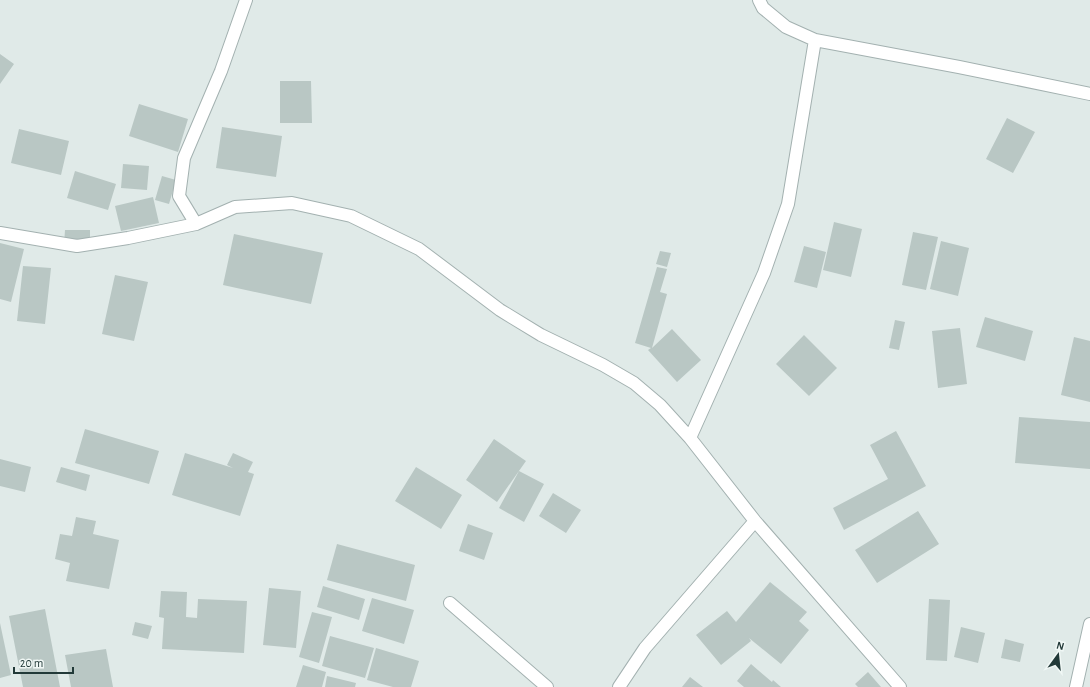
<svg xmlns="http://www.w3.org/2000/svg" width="1090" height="687" font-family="'Alegreya Sans',sans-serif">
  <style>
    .building { fill: #b9c7c4 }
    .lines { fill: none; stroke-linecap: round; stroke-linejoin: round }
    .minor-casing { stroke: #a3b1b0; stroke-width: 14 }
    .minor { stroke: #fff; stroke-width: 12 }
  </style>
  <rect width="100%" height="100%" fill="#e0eae8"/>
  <path class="building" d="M 0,54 L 14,64 L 0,84 Z
    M 280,81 L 311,81 L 312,123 L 280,123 Z
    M 139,104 L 188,119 L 178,152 L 129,136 Z
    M 1007,118 L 1035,132 L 1013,173 L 986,159 Z
    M 222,127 L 282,136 L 276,177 L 216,168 Z
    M 19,129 L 69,141 L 61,175 L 11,163 Z
    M 123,164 L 149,166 L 147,190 L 121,188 Z
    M 75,171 L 116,184 L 108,210 L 67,198 Z
    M 162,176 L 176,180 L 169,204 L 155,200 Z
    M 153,197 L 159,223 L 121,231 L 115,206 Z
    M 834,222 L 862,229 L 851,277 L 823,270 Z
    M 65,230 L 90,230 L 90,245 L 64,245 Z
    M 913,232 L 938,237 L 926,290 L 902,285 Z
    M 234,234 L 323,253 L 311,304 L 223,285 Z
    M 941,241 L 969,248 L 958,296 L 930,289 Z
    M 0,243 L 24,249 L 11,302 L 0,299 Z
    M 804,246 L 826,252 L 817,288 L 794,282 Z
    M 660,251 L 671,253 L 667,267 L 656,264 Z
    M 23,266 L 51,268 L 45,324 L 17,321 Z
    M 657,267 L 667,269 L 660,292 L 667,294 L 652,348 L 672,329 L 701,360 L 677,382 L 648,350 L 651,348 L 635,343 Z
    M 115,275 L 148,282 L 134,341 L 102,334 Z
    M 985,317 L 1033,331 L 1025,361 L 976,347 Z
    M 895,320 L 905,322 L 899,350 L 889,348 Z
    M 960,328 L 967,384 L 938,388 L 932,331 Z
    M 804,335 L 837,368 L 809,396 L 776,364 Z
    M 1074,337 L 1090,341 L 1090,402 L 1061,395 Z
    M 1019,417 L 1090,422 L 1090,469 L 1015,463 Z
    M 85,429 L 159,451 L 149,484 L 75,463 Z
    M 896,431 L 926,486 L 844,530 L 833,508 L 888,479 L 870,445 Z
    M 494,439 L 526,461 L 497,502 L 466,480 Z
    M 185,453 L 233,468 L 227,465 L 233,453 L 253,462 L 248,472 L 254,474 L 240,516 L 172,495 Z
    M 0,459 L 31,467 L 25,492 L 0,486 Z
    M 61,467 L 90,475 L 86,491 L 56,482 Z
    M 416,467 L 462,495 L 441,529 L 395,501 Z
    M 519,471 L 544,484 L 524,522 L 499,508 Z
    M 553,493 L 581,510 L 566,533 L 539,516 Z
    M 918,511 L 939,544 L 877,583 L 855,550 Z
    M 76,517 L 96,521 L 93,534 L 119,540 L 109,589 L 66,581 L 70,563 L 55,559 L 60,534 L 72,536 Z
    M 468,524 L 493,533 L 484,560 L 459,551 Z
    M 337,544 L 415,565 L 406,601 L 327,580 Z
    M 770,582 L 807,612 L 799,621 L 809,630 L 781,664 L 749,638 L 751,641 L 721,665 L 696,635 L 727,611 L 736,622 Z
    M 323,586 L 365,599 L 359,620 L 317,607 Z
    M 269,588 L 301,591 L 296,648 L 263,645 Z
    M 161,591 L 187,592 L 186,617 L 197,618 L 198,599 L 247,601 L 244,653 L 162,649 L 164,618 L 159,617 Z
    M 372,598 L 414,610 L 404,644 L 362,631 Z
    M 929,599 L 950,600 L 947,661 L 926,660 Z
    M 45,609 L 60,687 L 23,687 L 9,616 Z
    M 312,612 L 332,617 L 319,663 L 299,657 Z
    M 135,622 L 152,626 L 148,639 L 132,635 Z
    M 0,623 L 11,675 L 0,678 Z
    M 961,627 L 985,633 L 978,663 L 954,657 Z
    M 330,636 L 374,648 L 365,678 L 322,666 Z
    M 1005,639 L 1024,644 L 1020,662 L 1001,658 Z
    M 376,648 L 419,661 L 411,687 L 393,687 L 367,680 Z
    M 106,649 L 113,687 L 71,687 L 65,655 Z
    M 751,664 L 772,682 L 773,680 L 781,687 L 744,687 L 737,681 Z
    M 303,665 L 326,672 L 322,687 L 296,687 Z
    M 868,672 L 881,687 L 858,687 L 855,684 Z
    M 327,676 L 356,683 L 355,687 L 325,687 Z
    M 690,677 L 703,687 L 682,687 Z"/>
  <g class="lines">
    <g class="minor-casing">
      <path id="minor" d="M 759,0 L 763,8 L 786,27 L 815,40 L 959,67 L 1090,94
        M 196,224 L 179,196 L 184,158 L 221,71 L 246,0
        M 0,233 L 77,246 L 128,238 L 196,224 L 235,207 L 292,203 L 351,216 L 419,249 L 500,310 L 541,335 L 603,365 L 634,383 L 660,405 L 690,438 L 755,521 L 900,687
        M 690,438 L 764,273 L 788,204 L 815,40
        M 450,603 L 547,687
        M 619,687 L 645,648 L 755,521
        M 1076,687 L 1090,624"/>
    </g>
    <use href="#minor" class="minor"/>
  </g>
  <g transform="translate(1058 655) rotate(15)" stroke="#f0f7f5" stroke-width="3" paint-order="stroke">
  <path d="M0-3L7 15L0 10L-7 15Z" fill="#223938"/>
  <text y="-6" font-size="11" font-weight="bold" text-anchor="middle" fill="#223938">N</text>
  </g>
  <path d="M14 667v6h59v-6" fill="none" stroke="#223938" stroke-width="2"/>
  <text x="20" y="667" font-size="12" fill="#223938" stroke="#f0f7f5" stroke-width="3" paint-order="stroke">20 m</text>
</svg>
